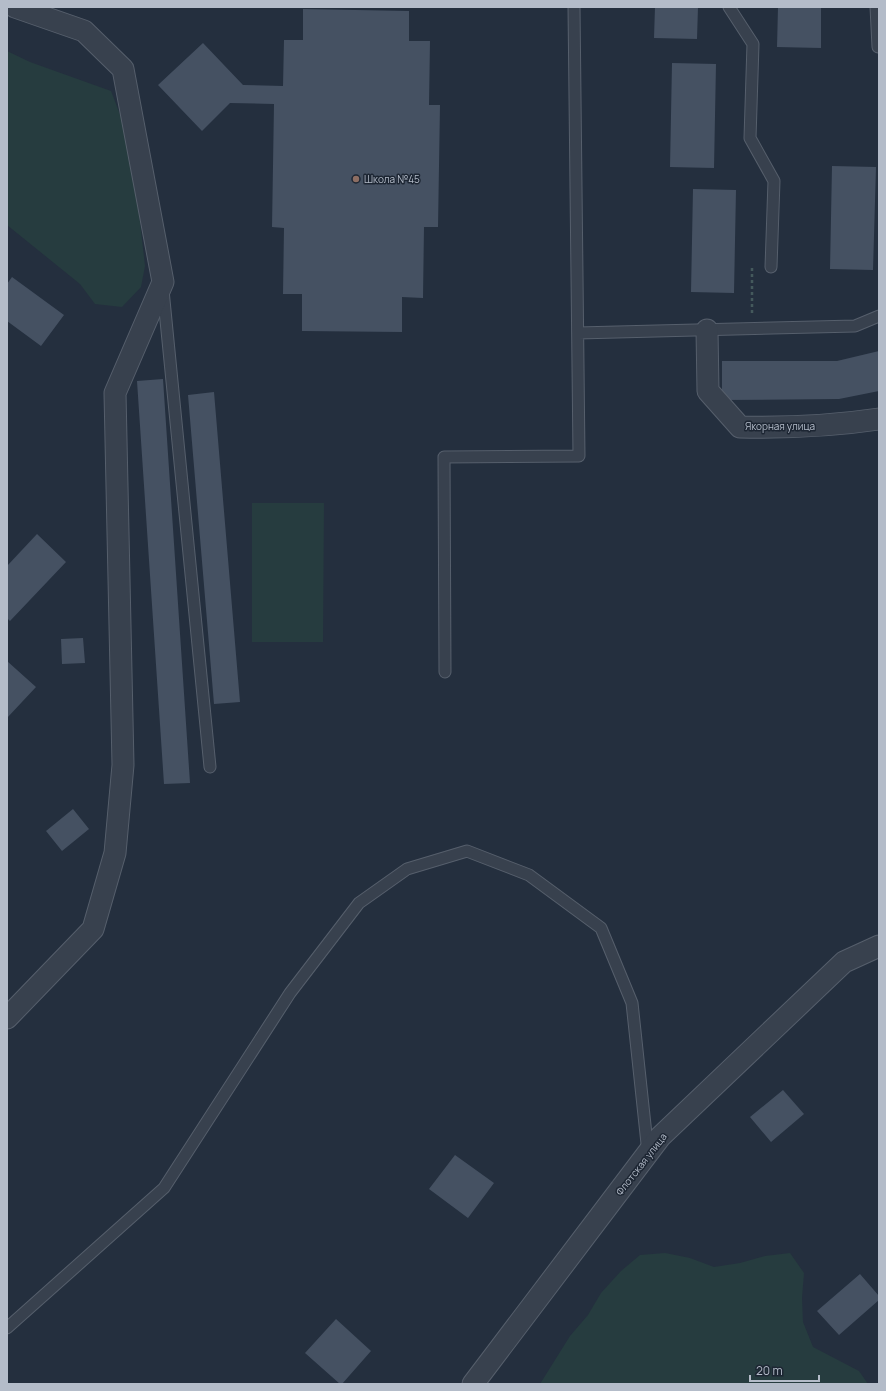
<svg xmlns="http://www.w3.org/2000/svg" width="886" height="1391" font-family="Manrope,sans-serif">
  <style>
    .green { fill: #263c3f }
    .building { fill: #455162 }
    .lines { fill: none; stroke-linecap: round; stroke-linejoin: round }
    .lane-casing { stroke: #565f6c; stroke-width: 13 }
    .street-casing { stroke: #565f6c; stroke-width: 23 }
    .path { stroke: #44595c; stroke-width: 2.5; stroke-dasharray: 3 3; stroke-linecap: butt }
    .lane { stroke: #38414e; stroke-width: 11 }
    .street { stroke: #38414e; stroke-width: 21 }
    .education-dot { fill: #8d6e63; stroke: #1d2633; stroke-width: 1.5 }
    .labels { text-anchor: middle; stroke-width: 3; stroke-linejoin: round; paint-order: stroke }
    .poi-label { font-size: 10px; fill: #b4bcc9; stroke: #1d2633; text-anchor: start }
    .street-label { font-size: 10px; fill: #b4bcc9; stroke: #1d2633 }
  </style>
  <rect width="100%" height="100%" fill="#242f3e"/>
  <path class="green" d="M 7,51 L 30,62 L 111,91 L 131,143 L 145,266 L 141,287 L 122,307 L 95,304 L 80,284 L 7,225 Z
    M 252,503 L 324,503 L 323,642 L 252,642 Z
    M 665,1253 L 690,1258 L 714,1267 L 740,1263 L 765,1256 L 790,1253 L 804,1273 L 802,1298 L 803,1322 L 813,1347 L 859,1371 L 868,1384 L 540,1384 L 570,1336 L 588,1315 L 601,1293 L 621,1271 L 640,1255 Z"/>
  <path class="building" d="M 655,7 L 698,7 L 697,39 L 654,38 Z
    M 778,7 L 821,7 L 821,48 L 777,47 Z
    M 303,9 L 409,11 L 409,41 L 430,41 L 429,105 L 440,105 L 438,227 L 424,227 L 423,298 L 402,297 L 402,332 L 302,331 L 302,294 L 283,294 L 284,228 L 272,227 L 274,104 L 230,103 L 202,131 L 158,85 L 203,43 L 243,85 L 283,86 L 284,40 L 303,40 Z
    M 672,63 L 716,64 L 714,168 L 670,167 Z
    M 832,166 L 876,167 L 873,270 L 830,269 Z
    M 693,189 L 736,190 L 734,293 L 691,292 Z
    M 12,277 L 64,315 L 41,346 L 7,321 L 7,284 Z
    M 879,351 L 879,391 L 839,399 L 722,400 L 722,361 L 837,361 Z
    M 163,379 L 190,783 L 164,784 L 137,381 Z
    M 214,392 L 240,702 L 214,704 L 188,395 Z
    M 37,534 L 66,562 L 10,621 L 7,618 L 7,566 Z
    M 83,638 L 85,663 L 62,664 L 61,639 Z
    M 7,661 L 36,687 L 7,718 Z
    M 73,809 L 89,829 L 62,851 L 46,831 Z
    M 783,1090 L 804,1114 L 771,1142 L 750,1117 Z
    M 455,1155 L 494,1183 L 468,1218 L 429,1189 Z
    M 860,1274 L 879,1296 L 879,1300 L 839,1335 L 817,1311 Z
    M 336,1319 L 371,1351 L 342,1384 L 340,1384 L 305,1353 Z"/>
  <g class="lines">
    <g class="lane-casing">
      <path id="lane" d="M 729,7 L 753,44 L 750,138 L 774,181 L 771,267
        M 876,7 L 878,47
        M 163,290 L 210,767
        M 578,333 L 855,326 L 879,316
        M 445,672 L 444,457 L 579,456 L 574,7
        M 7,1328 L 164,1188 L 290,993 L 359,903 L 407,869 L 467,851 L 529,875 L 601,928 L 632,1003 L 648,1153"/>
    </g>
    <g class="street-casing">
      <path id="street" d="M 707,330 L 708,391 L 740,427 C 788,428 832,426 879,419
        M 7,1018 L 93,929 L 115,853 L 123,765 L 115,393 L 163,282 L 123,69 L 84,31 L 15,7
        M 473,1384 L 660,1137 L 844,962 L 879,946"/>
    </g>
    <path class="path" d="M 752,313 L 752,267 L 753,267"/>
    <use href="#lane" class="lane"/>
    <use href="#street" class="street"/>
  </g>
  <circle class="education-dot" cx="356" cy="179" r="4"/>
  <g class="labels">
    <g class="poi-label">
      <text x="364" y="183">Школа №45</text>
    </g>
    <g class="street-label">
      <text x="780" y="430">Якорная улица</text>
      <text transform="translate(641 1164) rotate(-52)" y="4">Флотская улица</text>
    </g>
  </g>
  <rect width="886" height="1391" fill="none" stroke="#b4bcc9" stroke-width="16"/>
  <path d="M750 1375v6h69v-6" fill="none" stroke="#b4bcc9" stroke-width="2"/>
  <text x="756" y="1375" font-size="12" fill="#b4bcc9" stroke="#1d2633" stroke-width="3" paint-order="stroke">20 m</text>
</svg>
